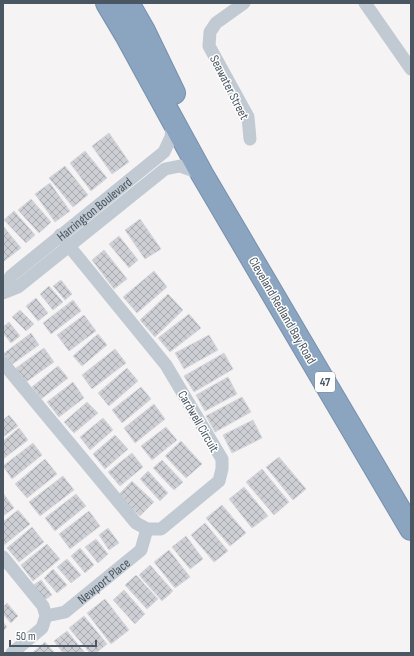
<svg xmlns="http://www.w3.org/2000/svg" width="414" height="656" font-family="'Sofia Sans Condensed',sans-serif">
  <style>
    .building { fill: url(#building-cross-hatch); stroke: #d7d9de }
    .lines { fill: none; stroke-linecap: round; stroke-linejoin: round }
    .highway-casing { stroke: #7690ad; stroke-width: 24 }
    .street { stroke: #c1cad2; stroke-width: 13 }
    .highway { stroke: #8ba5c1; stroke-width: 22 }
    .labels { text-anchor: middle; stroke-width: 3; stroke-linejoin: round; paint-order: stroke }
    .shield { fill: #fff; stroke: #808990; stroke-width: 1 }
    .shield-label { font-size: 12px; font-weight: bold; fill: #4a5661 }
    .street-label { font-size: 13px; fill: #4a5661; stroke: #fff }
  </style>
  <defs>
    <pattern id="building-cross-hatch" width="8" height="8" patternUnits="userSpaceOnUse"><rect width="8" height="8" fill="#cdcfd5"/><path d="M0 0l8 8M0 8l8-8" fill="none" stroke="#a8abb0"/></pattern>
  </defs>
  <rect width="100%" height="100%" fill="#f5f3f3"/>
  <path class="building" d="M 109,133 L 129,162 L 112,174 L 92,146 Z
    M 85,151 L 107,178 L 91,191 L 70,163 Z
    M 65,166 L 88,195 L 73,207 L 49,178 Z
    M 50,183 L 70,211 L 55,222 L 35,194 Z
    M 31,199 L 51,222 L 39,233 L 18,210 Z
    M 14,211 L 35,235 L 26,243 L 4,220 Z
    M 140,219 L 161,249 L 145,259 L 125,230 Z
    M 3,226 L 21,248 L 3,262 Z
    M 119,236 L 138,260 L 129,268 L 109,244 Z
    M 104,250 L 127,279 L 114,289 L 92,260 Z
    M 154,271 L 167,287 L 137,313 L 123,297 Z
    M 61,280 L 72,294 L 65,300 L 53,286 Z
    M 49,286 L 63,302 L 53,310 L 40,294 Z
    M 168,294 L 183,310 L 155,337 L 140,320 Z
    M 36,298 L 48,313 L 38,321 L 26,306 Z
    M 73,300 L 81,311 L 51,334 L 43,323 Z
    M 20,310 L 34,324 L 26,331 L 12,317 Z
    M 189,314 L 201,328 L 170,352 L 158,338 Z
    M 84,315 L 96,331 L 69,351 L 57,335 Z
    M 9,322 L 20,336 L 11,343 L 3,333 L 3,327 Z
    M 31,333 L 39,345 L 11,365 L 3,354 Z
    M 98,334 L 107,345 L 82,366 L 73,356 Z
    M 209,335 L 218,350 L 184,369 L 175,353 Z
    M 44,348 L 54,362 L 26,382 L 16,368 Z
    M 115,349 L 126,363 L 92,389 L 82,375 Z
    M 224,353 L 233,369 L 194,392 L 184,376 Z
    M 58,366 L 68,378 L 41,399 L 32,387 Z
    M 127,368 L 138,381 L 109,406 L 98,393 Z
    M 228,377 L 237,394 L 205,411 L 196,395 Z
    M 73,382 L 84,398 L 59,417 L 47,402 Z
    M 141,387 L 151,399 L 122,423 L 112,410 Z
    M 242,397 L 251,412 L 215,432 L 206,416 Z
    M 87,402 L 98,413 L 74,433 L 64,422 Z
    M 154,404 L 165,419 L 135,443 L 124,428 Z
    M 9,415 L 18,426 L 3,437 L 3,420 Z
    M 103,418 L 113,430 L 90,450 L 80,437 Z
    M 253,420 L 262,438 L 232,453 L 223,435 Z
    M 166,427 L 177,440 L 152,460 L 141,446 Z
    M 19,428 L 28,440 L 3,459 L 3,441 Z
    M 115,435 L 128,449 L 105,469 L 93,454 Z
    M 181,441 L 202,464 L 186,478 L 165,456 Z
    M 33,443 L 42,455 L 12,479 L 3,466 Z
    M 132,453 L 143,467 L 120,486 L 108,472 Z
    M 279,457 L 306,489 L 293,500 L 266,467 Z
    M 45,459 L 57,474 L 27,498 L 15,484 Z
    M 162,460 L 183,482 L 174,490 L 153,468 Z
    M 262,469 L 289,502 L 274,515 L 246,482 Z
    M 148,471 L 168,493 L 160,501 L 140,479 Z
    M 63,476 L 74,490 L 40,516 L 29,502 Z
    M 132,481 L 154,502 L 140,516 L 118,495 Z
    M 244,487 L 268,516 L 252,528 L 229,499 Z
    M 3,493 L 14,508 L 3,516 Z
    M 76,494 L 86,506 L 55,531 L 45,518 Z
    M 222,505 L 246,533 L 230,546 L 206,518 Z
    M 18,510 L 30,524 L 4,545 L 3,543 L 3,522 Z
    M 89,511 L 100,526 L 70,549 L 59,534 Z
    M 205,523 L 228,551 L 214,562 L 191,535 Z
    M 32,527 L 44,542 L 19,562 L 7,548 Z
    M 108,528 L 119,543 L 109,550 L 99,535 Z
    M 186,536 L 203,559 L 190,569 L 172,547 Z
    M 96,539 L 108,554 L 98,563 L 85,547 Z
    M 47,544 L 60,559 L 33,581 L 21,565 Z
    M 80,548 L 94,565 L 85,573 L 71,556 Z
    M 169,550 L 190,577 L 175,588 L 154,562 Z
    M 67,559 L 81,575 L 71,583 L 57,567 Z
    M 150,565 L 173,591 L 162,601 L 139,575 Z
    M 53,569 L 67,585 L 57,593 L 44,578 Z
    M 136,575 L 158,599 L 147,609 L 125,585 Z
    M 41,580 L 52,595 L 43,601 L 32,586 Z
    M 124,590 L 145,614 L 135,624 L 113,600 Z
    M 105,599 L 129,630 L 111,644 L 87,613 Z
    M 7,603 L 18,616 L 11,623 L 3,614 L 3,607 Z
    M 84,616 L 107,644 L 96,653 L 90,653 L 69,628 Z
    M 3,622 L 7,627 L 3,631 Z
    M 67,631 L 85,653 L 63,653 L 54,641 Z
    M 45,642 L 55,653 L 32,653 Z"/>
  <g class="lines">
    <g class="highway-casing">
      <path id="highway" d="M 107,3 L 126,35 L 202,174 L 411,529
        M 128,3 L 144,31 L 174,93"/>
    </g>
    <g class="street">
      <path d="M 244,3 L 216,23 L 210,32 L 209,46 L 248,117 L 250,139"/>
      <path d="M 365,3 L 411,69"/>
      <path id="s1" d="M 3,290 L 11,276 L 164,152 L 171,137 L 173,121"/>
      <path d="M 3,293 L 18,287 L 165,169 L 180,166 L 202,174"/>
      <path d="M 3,363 L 136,523 L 147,529 L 161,529 L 219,481 L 222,469 L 222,459 L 166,365 L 60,235"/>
      <path d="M 3,557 L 43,606 L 46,616 L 42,628 L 12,653"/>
      <path id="s2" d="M 46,616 L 65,612 L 141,550 L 147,529"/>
    </g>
    <use href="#highway" class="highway"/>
  </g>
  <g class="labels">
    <rect class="shield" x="315" y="372" width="20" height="20" rx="3"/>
    <g class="shield-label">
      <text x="325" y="386">47</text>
    </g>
    <g class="street-label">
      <text transform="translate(230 87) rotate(63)" y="5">Seawater Street</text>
      <text dy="5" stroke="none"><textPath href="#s1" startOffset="123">Harrington Boulevard</textPath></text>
      <text transform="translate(283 310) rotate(60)" y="5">Cleveland Redland Bay Road</text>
      <text transform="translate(199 421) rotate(60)" y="5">Cardwell Circuit</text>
      <text dy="5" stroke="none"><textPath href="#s2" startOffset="69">Newport Place</textPath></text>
    </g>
  </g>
  <rect width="414" height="656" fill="none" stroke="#4a5661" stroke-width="8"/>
  <path d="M10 640v6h86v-6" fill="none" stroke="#4a5661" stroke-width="2"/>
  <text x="16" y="640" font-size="12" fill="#4a5661" stroke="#ffffff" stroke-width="3" paint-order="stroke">50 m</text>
</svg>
